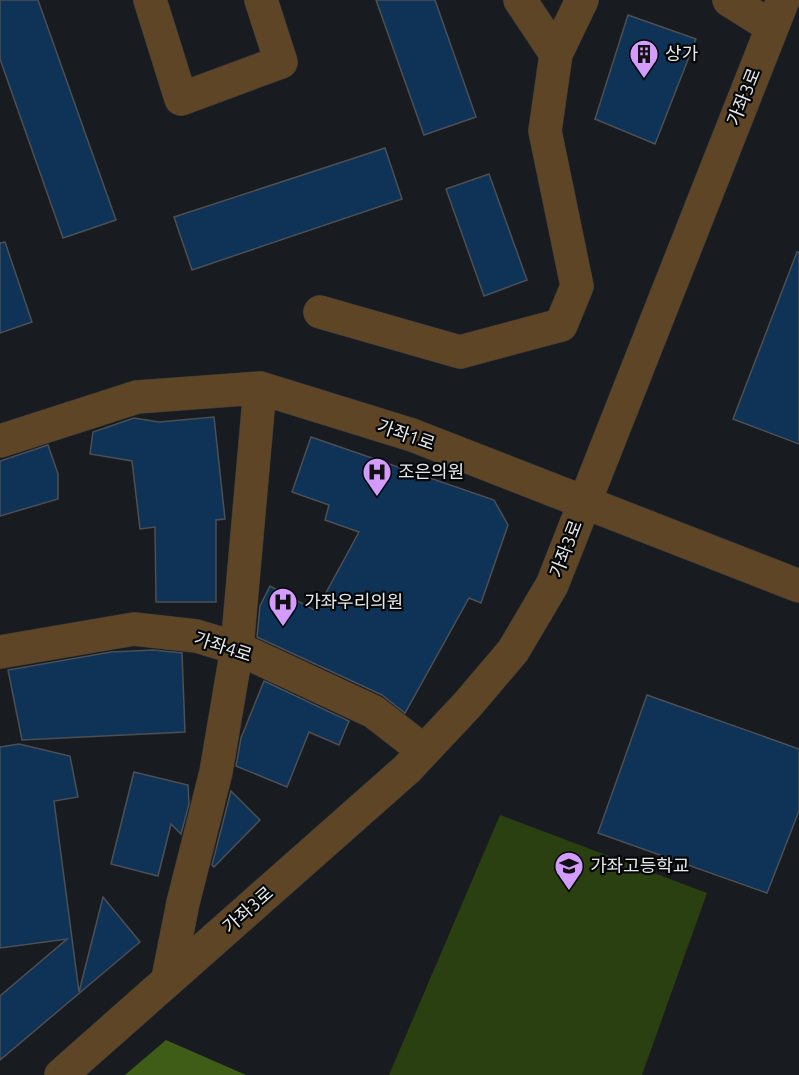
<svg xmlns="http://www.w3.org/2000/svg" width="799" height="1075" font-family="Ubuntu,'Noto Sans KR',sans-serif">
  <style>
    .green { fill: #2b4010 }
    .forest { fill: #3f5d17 }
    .building { fill: #0e3357; stroke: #4c4f54; stroke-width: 1.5 }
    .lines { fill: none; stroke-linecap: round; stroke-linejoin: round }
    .minor-casing { stroke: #35383c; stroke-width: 34 }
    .minor { stroke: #5d4525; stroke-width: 33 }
    .labels { text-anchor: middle; stroke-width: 4.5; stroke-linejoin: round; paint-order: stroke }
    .poi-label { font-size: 18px; fill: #e6e9eb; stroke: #050607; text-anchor: start }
    .street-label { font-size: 18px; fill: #e6e9eb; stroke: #050607 }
  </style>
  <rect width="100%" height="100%" fill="#181b1f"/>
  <path class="green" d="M 500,815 L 707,893 L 642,1075 L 389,1075 Z"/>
  <path class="forest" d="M 166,1040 L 246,1075 L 125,1075 Z"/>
  <path class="building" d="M 0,0 L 38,0 L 116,220 L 63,238 L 0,59 Z
    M 376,0 L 435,0 L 476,117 L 424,135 Z
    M 628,15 L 696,39 L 655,144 L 595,119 Z
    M 385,148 L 402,199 L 192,270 L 174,217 Z
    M 489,174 L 527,280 L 484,296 L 446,189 Z
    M 5,242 L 32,322 L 0,333 L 0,243 Z
    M 797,252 L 799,252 L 799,444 L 733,419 Z
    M 214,417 L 225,519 L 216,520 L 216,602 L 156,602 L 155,527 L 140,529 L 132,461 L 90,454 L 93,432 L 134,418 L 159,422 Z
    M 311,437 L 494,500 L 508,525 L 481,603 L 469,598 L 405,713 L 382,695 L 257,637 L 260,606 L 270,586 L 316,611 L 359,532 L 325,520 L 329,505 L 292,492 Z
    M 48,445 L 58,474 L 58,499 L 0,516 L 0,461 Z
    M 153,650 L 182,653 L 185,732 L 22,740 L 8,670 L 111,652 Z
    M 264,681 L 349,721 L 339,745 L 309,732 L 287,787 L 236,766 L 241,738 Z
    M 647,695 L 799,749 L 799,811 L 767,893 L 598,833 Z
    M 19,744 L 70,756 L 78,797 L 54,801 L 79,992 L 103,897 L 140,942 L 0,1060 L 0,996 L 67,939 L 0,948 L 0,747 Z
    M 134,772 L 188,785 L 189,804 L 181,834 L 171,824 L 158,876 L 111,864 Z
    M 231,791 L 260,820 L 214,867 L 212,865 Z"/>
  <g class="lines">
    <g class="minor-casing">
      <path id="minor" d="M 150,0 L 181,99 L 281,62 L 261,0
        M 520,0 L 556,54
        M 729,0 L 772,27
        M 320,312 L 460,352 L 561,325 L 577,286 L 545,131 L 556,54 L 582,0
        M 0,441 L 137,397 L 260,388 L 412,435 L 799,586
        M 0,652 L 134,629 L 196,636 L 237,648 L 374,712 L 424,751
        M 168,978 L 183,903 L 216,772 L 237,648 L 260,388
        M 61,1075 L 407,769 L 468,704 L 513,651 L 552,585 L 783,0"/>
    </g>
    <use href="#minor" class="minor"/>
  </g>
  <defs>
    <g id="building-pin" transform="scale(1.5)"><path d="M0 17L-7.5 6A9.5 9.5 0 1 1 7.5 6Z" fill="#d39cfc" stroke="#050607"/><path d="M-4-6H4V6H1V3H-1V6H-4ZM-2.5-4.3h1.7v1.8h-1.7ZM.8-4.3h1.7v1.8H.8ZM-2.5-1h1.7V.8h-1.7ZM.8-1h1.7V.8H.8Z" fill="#111"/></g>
    <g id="hospital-pin" transform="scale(1.5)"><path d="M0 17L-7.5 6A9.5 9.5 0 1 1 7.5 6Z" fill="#d39cfc" stroke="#050607"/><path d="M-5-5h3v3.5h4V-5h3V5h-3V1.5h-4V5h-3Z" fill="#111"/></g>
    <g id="school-pin" transform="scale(1.5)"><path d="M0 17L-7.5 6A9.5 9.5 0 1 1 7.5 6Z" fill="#d39cfc" stroke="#050607"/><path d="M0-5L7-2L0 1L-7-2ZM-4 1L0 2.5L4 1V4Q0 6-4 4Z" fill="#111"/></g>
  </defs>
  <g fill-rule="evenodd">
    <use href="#building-pin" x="644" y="54"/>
    <use href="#hospital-pin" x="377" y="472"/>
    <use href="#hospital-pin" x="283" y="602"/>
    <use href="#school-pin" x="569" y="866"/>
  </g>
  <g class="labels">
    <g class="poi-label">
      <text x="665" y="60">상가</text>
      <text x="398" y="478">조은의원</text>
      <text x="304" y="608">가좌우리의원</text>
      <text x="590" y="872">가좌고등학교</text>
    </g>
    <g class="street-label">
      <text transform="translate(744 97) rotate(-68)" y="6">가좌3로</text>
      <text transform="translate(406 435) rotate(19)" y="6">가좌1로</text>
      <text transform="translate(566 549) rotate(-69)" y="6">가좌3로</text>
      <text transform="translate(223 647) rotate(18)" y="6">가좌4로</text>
      <text transform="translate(248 910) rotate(-41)" y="6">가좌3로</text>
    </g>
  </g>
</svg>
